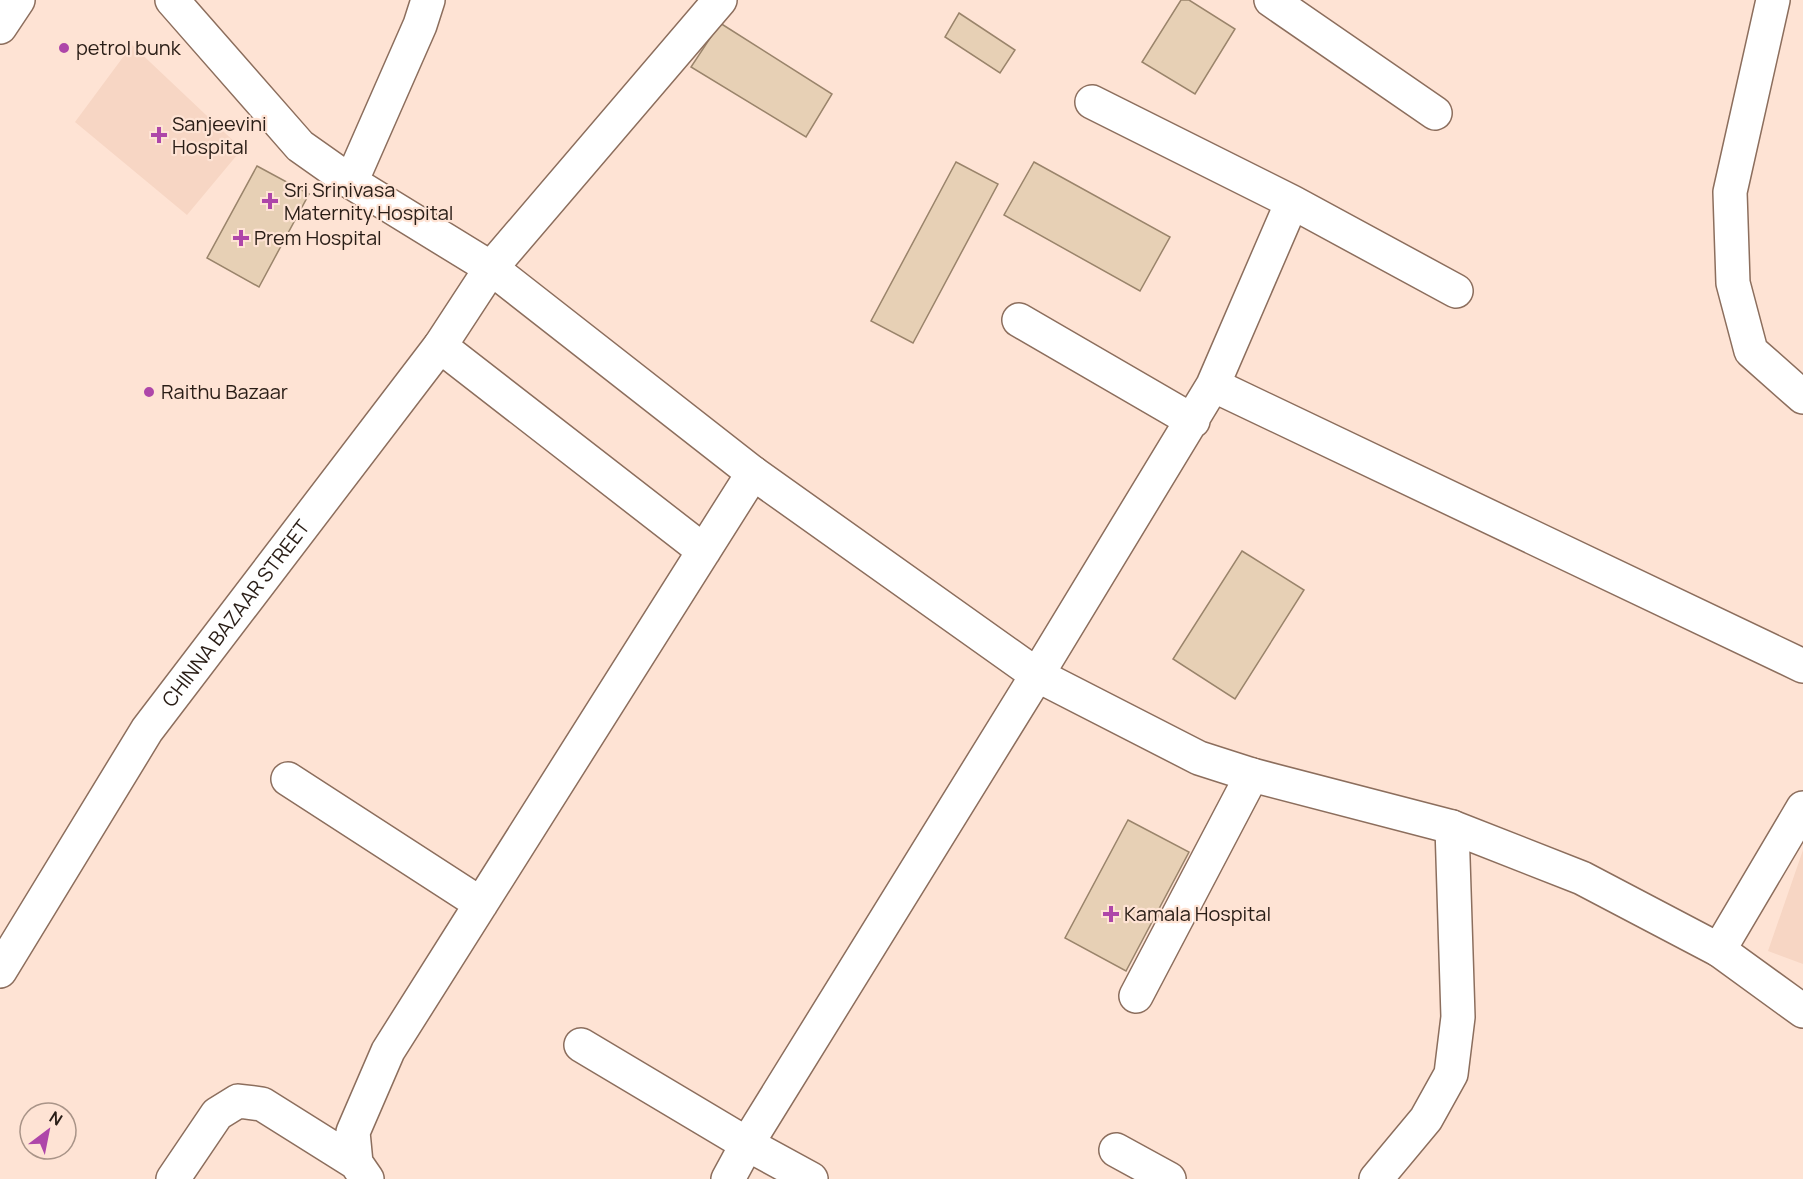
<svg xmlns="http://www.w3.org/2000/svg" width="1803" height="1179" font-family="Manrope,sans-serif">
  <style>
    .built { fill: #f7d6c4 }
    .building { fill: #e7d0b5; stroke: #9a846b; stroke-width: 1.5 }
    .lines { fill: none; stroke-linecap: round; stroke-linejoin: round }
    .minor-casing { stroke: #8c6e5d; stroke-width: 36 }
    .tertiary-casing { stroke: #8c6e5d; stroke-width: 36 }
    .minor { stroke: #fff; stroke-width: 33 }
    .tertiary { stroke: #fff; stroke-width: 33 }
    .poi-dot { fill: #ae46a9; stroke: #fee3d4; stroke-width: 2 }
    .labels { text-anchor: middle; stroke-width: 4.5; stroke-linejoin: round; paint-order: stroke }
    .poi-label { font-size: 20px; fill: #291d16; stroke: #fee3d4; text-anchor: start }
    .street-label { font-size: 20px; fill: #291d16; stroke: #fee3d4 }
  </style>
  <rect width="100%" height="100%" fill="#fee3d4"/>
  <path class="built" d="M 132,45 L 242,149 L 187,215 L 75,122 Z
    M 1803,850 L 1803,964 L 1768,951 Z"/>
  <path class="building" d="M 1181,0 L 1189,0 L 1235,29 L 1195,94 L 1142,62 Z
    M 959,13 L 1015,50 L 1000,73 L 945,37 Z
    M 720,23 L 832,94 L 806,137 L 691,67 Z
    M 956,162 L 998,184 L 913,343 L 871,321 Z
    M 1034,162 L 1170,237 L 1140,291 L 1004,215 Z
    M 257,166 L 309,194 L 259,287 L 207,258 Z
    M 1242,551 L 1304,590 L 1235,699 L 1173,659 Z
    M 1128,820 L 1189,852 L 1126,971 L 1065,938 Z"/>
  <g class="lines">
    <g class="minor-casing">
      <path id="minor" d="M 1271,0 L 1435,113
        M 1773,0 L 1730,192 L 1733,283 L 1751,351 L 1803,397
        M 0,27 L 18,0
        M 1092,102 L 1292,202 L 1213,385
        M 351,182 L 420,25 L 428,0
        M 1292,202 L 1456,291
        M 1019,320 L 1193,421
        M 440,346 L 704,551
        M 288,779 L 481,904
        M 1719,950 L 1803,808
        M 1136,996 L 1252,775
        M 581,1045 L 747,1144 L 811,1179
        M 1116,1150 L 1169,1179
        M 173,1179 L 217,1114 L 238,1101 L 262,1104 L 356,1163
        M 367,1179 L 356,1163 L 353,1132 L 388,1051 L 753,473
        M 728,1179 L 747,1144 L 1037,675 L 1213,385 L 1803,666
        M 1376,1179 L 1426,1119 L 1451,1074 L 1458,1017 L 1452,827"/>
    </g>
    <g class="tertiary-casing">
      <g id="tertiary">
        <path d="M 172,0 L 300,146 L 351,182 L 491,268 L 753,473 L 1037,675 L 1199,758 L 1252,775 L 1452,827 L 1582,878 L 1719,950 L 1803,1011"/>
        <path id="s1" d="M 0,971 L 147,730 L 440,346 L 491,268 L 720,0"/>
      </g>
    </g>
    <use href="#minor" class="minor"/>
    <use href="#tertiary" class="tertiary"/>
  </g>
  <g class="poi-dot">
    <circle cx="64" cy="48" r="6"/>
    <path d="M156 126h6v6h6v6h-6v6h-6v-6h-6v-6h6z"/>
    <path d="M267 192h6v6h6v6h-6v6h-6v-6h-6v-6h6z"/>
    <path d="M238 229h6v6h6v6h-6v6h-6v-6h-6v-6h6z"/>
    <circle cx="149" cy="392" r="6"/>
    <path d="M1108 905h6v6h6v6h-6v6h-6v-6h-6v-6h6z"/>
  </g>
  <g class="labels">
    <g class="poi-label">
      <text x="76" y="55">petrol bunk</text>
      <text x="172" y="131">Sanjeevini<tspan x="172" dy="23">Hospital</tspan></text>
      <text x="284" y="197">Sri Srinivasa<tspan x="284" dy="23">Maternity Hospital</tspan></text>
      <text x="254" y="245">Prem Hospital</text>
      <text x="161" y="399">Raithu Bazaar</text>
      <text x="1124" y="921">Kamala Hospital</text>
    </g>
    <g class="street-label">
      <text dy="7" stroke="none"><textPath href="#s1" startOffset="429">CHINNA BAZAAR STREET</textPath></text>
    </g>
  </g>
  <g transform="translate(48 1131) rotate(32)"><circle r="28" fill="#fee3d4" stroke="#a99488" stroke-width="1.5"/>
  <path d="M0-4.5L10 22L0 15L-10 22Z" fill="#ae46a9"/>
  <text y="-9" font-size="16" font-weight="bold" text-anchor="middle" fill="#291d16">N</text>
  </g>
</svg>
